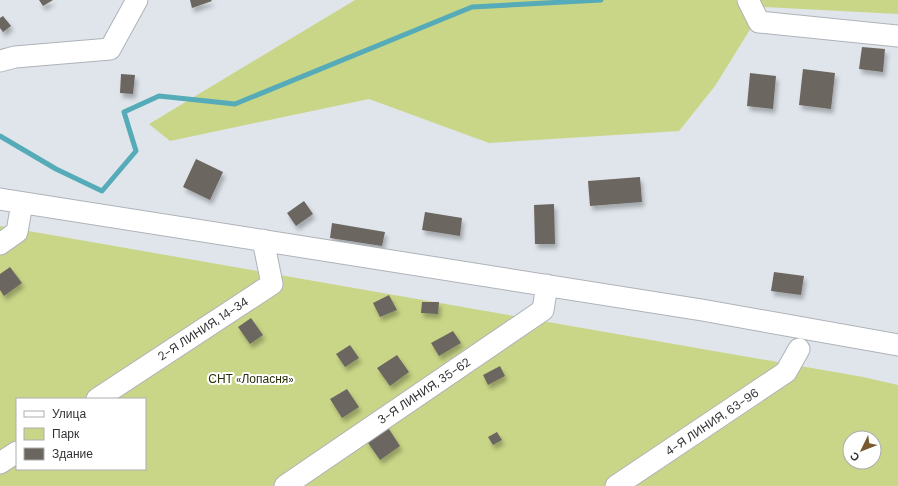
<svg xmlns="http://www.w3.org/2000/svg" width="898" height="486" font-family="'DM Sans',sans-serif">
  <style>
    .green { fill: #c9d687; fill-rule: evenodd }
    .lines { fill: none; stroke-linecap: round; stroke-linejoin: round }
    .stream { stroke: #56abb8; stroke-width: 5 }
    .building { fill: #6c6661; filter: url(#shadow) }
    .minor-casing { stroke: #aeb3b9; stroke-width: 23 }
    .minor { stroke: #fff; stroke-width: 21 }
    .labels { text-anchor: middle; stroke-width: 4; stroke-linejoin: round; paint-order: stroke }
    .street-label { font-size: 12px; fill: #2f3134; stroke: #fff }
    .park-label { font-size: 12px; fill: #2a2f0a; stroke: #fff }
  </style>
  <defs>
    <filter id="shadow"><feDropShadow dx="2.5" dy="4.5" stdDeviation="2" flood-color="#0004"/></filter>
  </defs>
  <rect width="100%" height="100%" fill="#dfe5eb"/>
  <path class="green" d="M 355,0 L 898,0 L 898,14 L 764,7 L 715,86 L 679,131 L 489,143 L 369,99 L 170,141 L 149,124 Z
    M 0,226 L 863,377 L 898,385 L 898,486 L 0,486 ZM 17,399 L 145,399 L 145,469 L 17,469 ZM 850,438 L 874,438 L 874,462 L 850,462 Z"/>
  <g class="lines">
    <path class="stream" d="M 0,136 L 56,169 L 102,191 L 136,151 L 124,112 L 159,96 L 235,104 L 472,7 L 601,0"/>
  </g>
  <path class="building" d="M 39,0 L 53,0 L 43,6 Z
    M 190,0 L 211,0 L 212,1 L 192,8 Z
    M 3,16 L 11,26 L 3,32 L 0,28 L 0,18 Z
    M 862,47 L 885,49 L 883,72 L 859,69 Z
    M 803,69 L 835,73 L 831,109 L 799,105 Z
    M 750,73 L 776,76 L 773,109 L 747,106 Z
    M 121,74 L 135,75 L 133,94 L 120,93 Z
    M 196,159 L 223,172 L 210,200 L 183,187 Z
    M 640,177 L 642,202 L 590,206 L 588,181 Z
    M 304,201 L 313,214 L 296,226 L 287,213 Z
    M 554,204 L 555,244 L 535,244 L 534,205 Z
    M 425,212 L 462,218 L 460,236 L 422,230 Z
    M 332,223 L 385,232 L 382,246 L 330,238 Z
    M 10,267 L 22,283 L 4,296 L 0,290 L 0,274 Z
    M 774,272 L 804,276 L 801,295 L 771,291 Z
    M 389,295 L 397,310 L 380,317 L 373,303 Z
    M 422,302 L 439,302 L 438,314 L 421,313 Z
    M 251,318 L 263,335 L 250,344 L 238,327 Z
    M 453,331 L 461,343 L 439,356 L 431,343 Z
    M 350,345 L 359,358 L 345,367 L 336,354 Z
    M 397,355 L 409,372 L 390,386 L 377,368 Z
    M 500,366 L 505,376 L 488,385 L 483,375 Z
    M 347,389 L 359,407 L 342,418 L 330,399 Z
    M 387,426 L 400,446 L 380,460 L 366,440 Z
    M 497,432 L 502,440 L 493,445 L 488,437 Z"/>
  <g class="lines">
    <g class="minor-casing">
      <path id="minor" d="M 748,0 L 759,22 L 898,36
        M 0,61 L 15,57 L 110,49 L 137,0
        M 0,199 L 702,310 L 898,345
        M 0,244 L 17,232 L 22,203
        M 97,399 L 272,284 L 263,240
        M 0,463 L 17,452
        M 285,486 L 543,310 L 547,285
        M 616,486 L 786,372 L 799,349"/>
    </g>
    <use href="#minor" class="minor"/>
  </g>
  <g class="labels">
    <g class="street-label">
      <text transform="translate(203 329) rotate(-33)" y="4">2-Я ЛИНИЯ, 14-34</text>
      <text transform="translate(424 391) rotate(-34)" y="4">3-Я ЛИНИЯ, 35-62</text>
      <text transform="translate(712 422) rotate(-34)" y="4">4-Я ЛИНИЯ, 63-96</text>
    </g>
    <g class="park-label">
      <text x="251" y="383">СНТ «Лопасня»</text>
    </g>
  </g>
  <rect x="16" y="398" width="130" height="72" fill="#ffffff" stroke="#acadae"/>
  <rect x="24" y="411" width="20" height="6" fill="#ffffff" stroke="#acadae"/>
  <text x="52" y="418" font-size="12" fill="#2f3134">Улица</text>
  <rect x="24" y="428" width="20" height="12" fill="#c9d687" stroke="#acadae"/>
  <text x="52" y="438" font-size="12" fill="#2f3134">Парк</text>
  <rect x="24" y="448" width="20" height="12" fill="#6c6661" stroke="#acadae"/>
  <text x="52" y="458" font-size="12" fill="#2f3134">Здание</text>
  <g transform="translate(862 450) rotate(227)"><circle r="19" fill="#ffffff" stroke="#acadae"/>
  <path d="M0-3L7 15L0 10L-7 15Z" fill="#78592e"/>
  <text y="-6" font-size="11" font-weight="bold" text-anchor="middle" fill="#2f3134">С</text>
  </g>
</svg>
